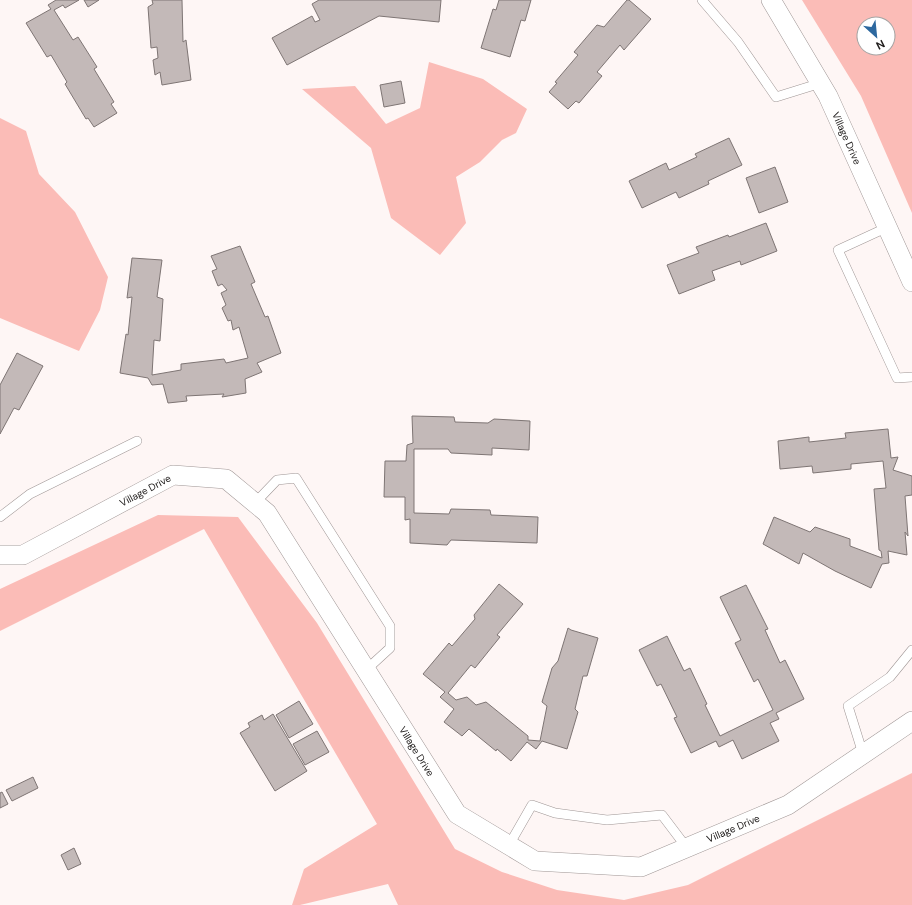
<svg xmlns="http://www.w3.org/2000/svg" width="912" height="905" font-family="'DM Sans',sans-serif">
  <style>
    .green { fill: #fbbcb7; fill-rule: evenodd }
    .building { fill: #c3b9b8; stroke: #7e7574 }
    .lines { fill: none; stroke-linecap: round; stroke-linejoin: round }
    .lane-casing { stroke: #9f9695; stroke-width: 10 }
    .street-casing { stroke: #9f9695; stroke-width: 20 }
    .lane { stroke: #fff; stroke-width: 9 }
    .street { stroke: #fff; stroke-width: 19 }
    .labels { text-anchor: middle; stroke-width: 3; stroke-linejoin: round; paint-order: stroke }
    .street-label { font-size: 10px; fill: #1e1b1a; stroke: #fff }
  </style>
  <rect width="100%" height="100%" fill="#fef6f5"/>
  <path class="green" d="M 802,0 L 912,0 L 912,213 L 861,96 ZM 864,24 L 888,24 L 888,48 L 864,48 Z
    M 429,62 L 483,79 L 527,109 L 516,133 L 502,140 L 480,162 L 456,177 L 466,223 L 440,255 L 391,218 L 371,148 L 302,89 L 355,86 L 386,124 L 420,108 Z
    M 0,118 L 26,131 L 39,174 L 75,212 L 108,277 L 100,310 L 79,351 L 0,318 Z
    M 158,515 L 238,517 L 317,623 L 455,849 L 502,872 L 557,890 L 624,900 L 688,885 L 912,773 L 912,905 L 398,905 L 388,884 L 300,905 L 292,905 L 304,869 L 377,824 L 204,529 L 0,631 L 0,589 Z"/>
  <path class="building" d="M 56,0 L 79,0 L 65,8 L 63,5 L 54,10 L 73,40 L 78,37 L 97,67 L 94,69 L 114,102 L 111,104 L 117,113 L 94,127 L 88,118 L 86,119 L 65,84 L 67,82 L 51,55 L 47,57 L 26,23 L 51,9 L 48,5 Z
    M 84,0 L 99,0 L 88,7 Z
    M 152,0 L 182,0 L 183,42 L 186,40 L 191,80 L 162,85 L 160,72 L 155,75 L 153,60 L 158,58 L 157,47 L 151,48 L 148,7 L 153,4 Z
    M 319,0 L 441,0 L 439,22 L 379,16 L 287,65 L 272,38 L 312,16 L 315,22 L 320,20 L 312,4 Z
    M 499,0 L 531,0 L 525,21 L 521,20 L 510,57 L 481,48 L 493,9 L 496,10 Z
    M 627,0 L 629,0 L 651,19 L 624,50 L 620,45 L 597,72 L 602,76 L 579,103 L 576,101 L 568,109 L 549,92 L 557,83 L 555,82 L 578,55 L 574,52 L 597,25 L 604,27 Z
    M 401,81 L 405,103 L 384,107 L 380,85 Z
    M 729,138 L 742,165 L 708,181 L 709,184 L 679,198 L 676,192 L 642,208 L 629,181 L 666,163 L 669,170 L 697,157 L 695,154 Z
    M 775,167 L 788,202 L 759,213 L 746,178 Z
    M 766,223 L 777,251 L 741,265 L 740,261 L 712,271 L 715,280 L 679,294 L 667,265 L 699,253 L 696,247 L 728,235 L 729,237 Z
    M 240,246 L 255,282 L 251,284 L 265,317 L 268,316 L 281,353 L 257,363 L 262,372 L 245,379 L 246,393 L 222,397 L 224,394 L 186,396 L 187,401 L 168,403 L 163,384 L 152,385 L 148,378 L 120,373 L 126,334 L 128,335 L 132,297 L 127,298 L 132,258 L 162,260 L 157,297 L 163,299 L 160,341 L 154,340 L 152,375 L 181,370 L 181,364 L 224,359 L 226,363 L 248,358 L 239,327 L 233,330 L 231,320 L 228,321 L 222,308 L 226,305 L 221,293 L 227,290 L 222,284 L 218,286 L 212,271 L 217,269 L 211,256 Z
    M 17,353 L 43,366 L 19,410 L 14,408 L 0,434 L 0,385 Z
    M 412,416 L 454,417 L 455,422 L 488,423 L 494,419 L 530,421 L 529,450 L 492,448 L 492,455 L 451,453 L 448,449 L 414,449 L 414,513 L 449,514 L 451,509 L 490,510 L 491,515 L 538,517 L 537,543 L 451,540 L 447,545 L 410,543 L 410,519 L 405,520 L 405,497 L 384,497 L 385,461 L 406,461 L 407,445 L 413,443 Z
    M 888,429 L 891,458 L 898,457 L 893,470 L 912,476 L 912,495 L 905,496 L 908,536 L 905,532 L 907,555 L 888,551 L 889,563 L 882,564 L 871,588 L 835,571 L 803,553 L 799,564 L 763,544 L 774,517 L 810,532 L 815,527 L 850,539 L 850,546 L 882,558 L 881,551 L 879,550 L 874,489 L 886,488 L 883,461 L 851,464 L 851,469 L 813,473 L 812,466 L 780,469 L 778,441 L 809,437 L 809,442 L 846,438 L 845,433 Z
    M 499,584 L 523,604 L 497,635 L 500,637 L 475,668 L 471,665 L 448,693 L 456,700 L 467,697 L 476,705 L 486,702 L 528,736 L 528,740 L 540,741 L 547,706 L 542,702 L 552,668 L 558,661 L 568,628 L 571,630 L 598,638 L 587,676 L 583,676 L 575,709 L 578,712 L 567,749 L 542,741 L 536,749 L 527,742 L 511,761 L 497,749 L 496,751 L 469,729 L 462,736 L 444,722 L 454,709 L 440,697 L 445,692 L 423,674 L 449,643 L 452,646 L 475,619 L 474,615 Z
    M 746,585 L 768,629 L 765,630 L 780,663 L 785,660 L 804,699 L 776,713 L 779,719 L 770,723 L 779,741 L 742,759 L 733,740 L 719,747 L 716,741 L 691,753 L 674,718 L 677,717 L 661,684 L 657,686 L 639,650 L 667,636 L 684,671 L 690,668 L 707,704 L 705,705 L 720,736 L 773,710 L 758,679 L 754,682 L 735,643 L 741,640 L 720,597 Z
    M 299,701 L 313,724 L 289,738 L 276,715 Z
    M 273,714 L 307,771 L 275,791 L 240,733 L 250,727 L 248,723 L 262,715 L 264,720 Z
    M 317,731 L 329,752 L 305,765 L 293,744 Z
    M 33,777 L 38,788 L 12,801 L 6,790 Z
    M 2,792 L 8,804 L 0,808 L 0,793 Z
    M 74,848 L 81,864 L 68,870 L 61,855 Z"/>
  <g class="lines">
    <g class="lane-casing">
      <path id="lane" d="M 702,0 L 738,42 L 776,97 L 821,83
        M 888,227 L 838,250 L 897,378 L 912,377
        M 255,503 L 277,480 L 296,478 L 390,626 L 390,648 L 366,670
        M 0,517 L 30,494 L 137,441
        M 863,754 L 848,706 L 890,677 L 912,650
        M 509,845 L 532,805 L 555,813 L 607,820 L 662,815 L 687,848"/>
    </g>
    <g class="street-casing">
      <path id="street" d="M 771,0 L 828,96 L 912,282
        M 0,555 L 23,555 L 173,475 L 226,479 L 267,513 L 457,814 L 535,861 L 641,867 L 788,805 L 912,721"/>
    </g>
    <use href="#lane" class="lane"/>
    <use href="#street" class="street"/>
  </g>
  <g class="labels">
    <g class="street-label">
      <text transform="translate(847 138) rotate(66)" y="4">Village Drive</text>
      <text transform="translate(145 490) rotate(-28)" y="4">Village Drive</text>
      <text transform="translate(417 751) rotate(58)" y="4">Village Drive</text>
      <text transform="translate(733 828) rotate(-23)" y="4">Village Drive</text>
    </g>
  </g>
  <g transform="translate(876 36) rotate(153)"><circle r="19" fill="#ffffff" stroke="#a5a4a3"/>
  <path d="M0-3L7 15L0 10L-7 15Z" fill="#2d689f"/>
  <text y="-6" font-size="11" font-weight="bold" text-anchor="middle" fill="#1e1b1a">N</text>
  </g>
</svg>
